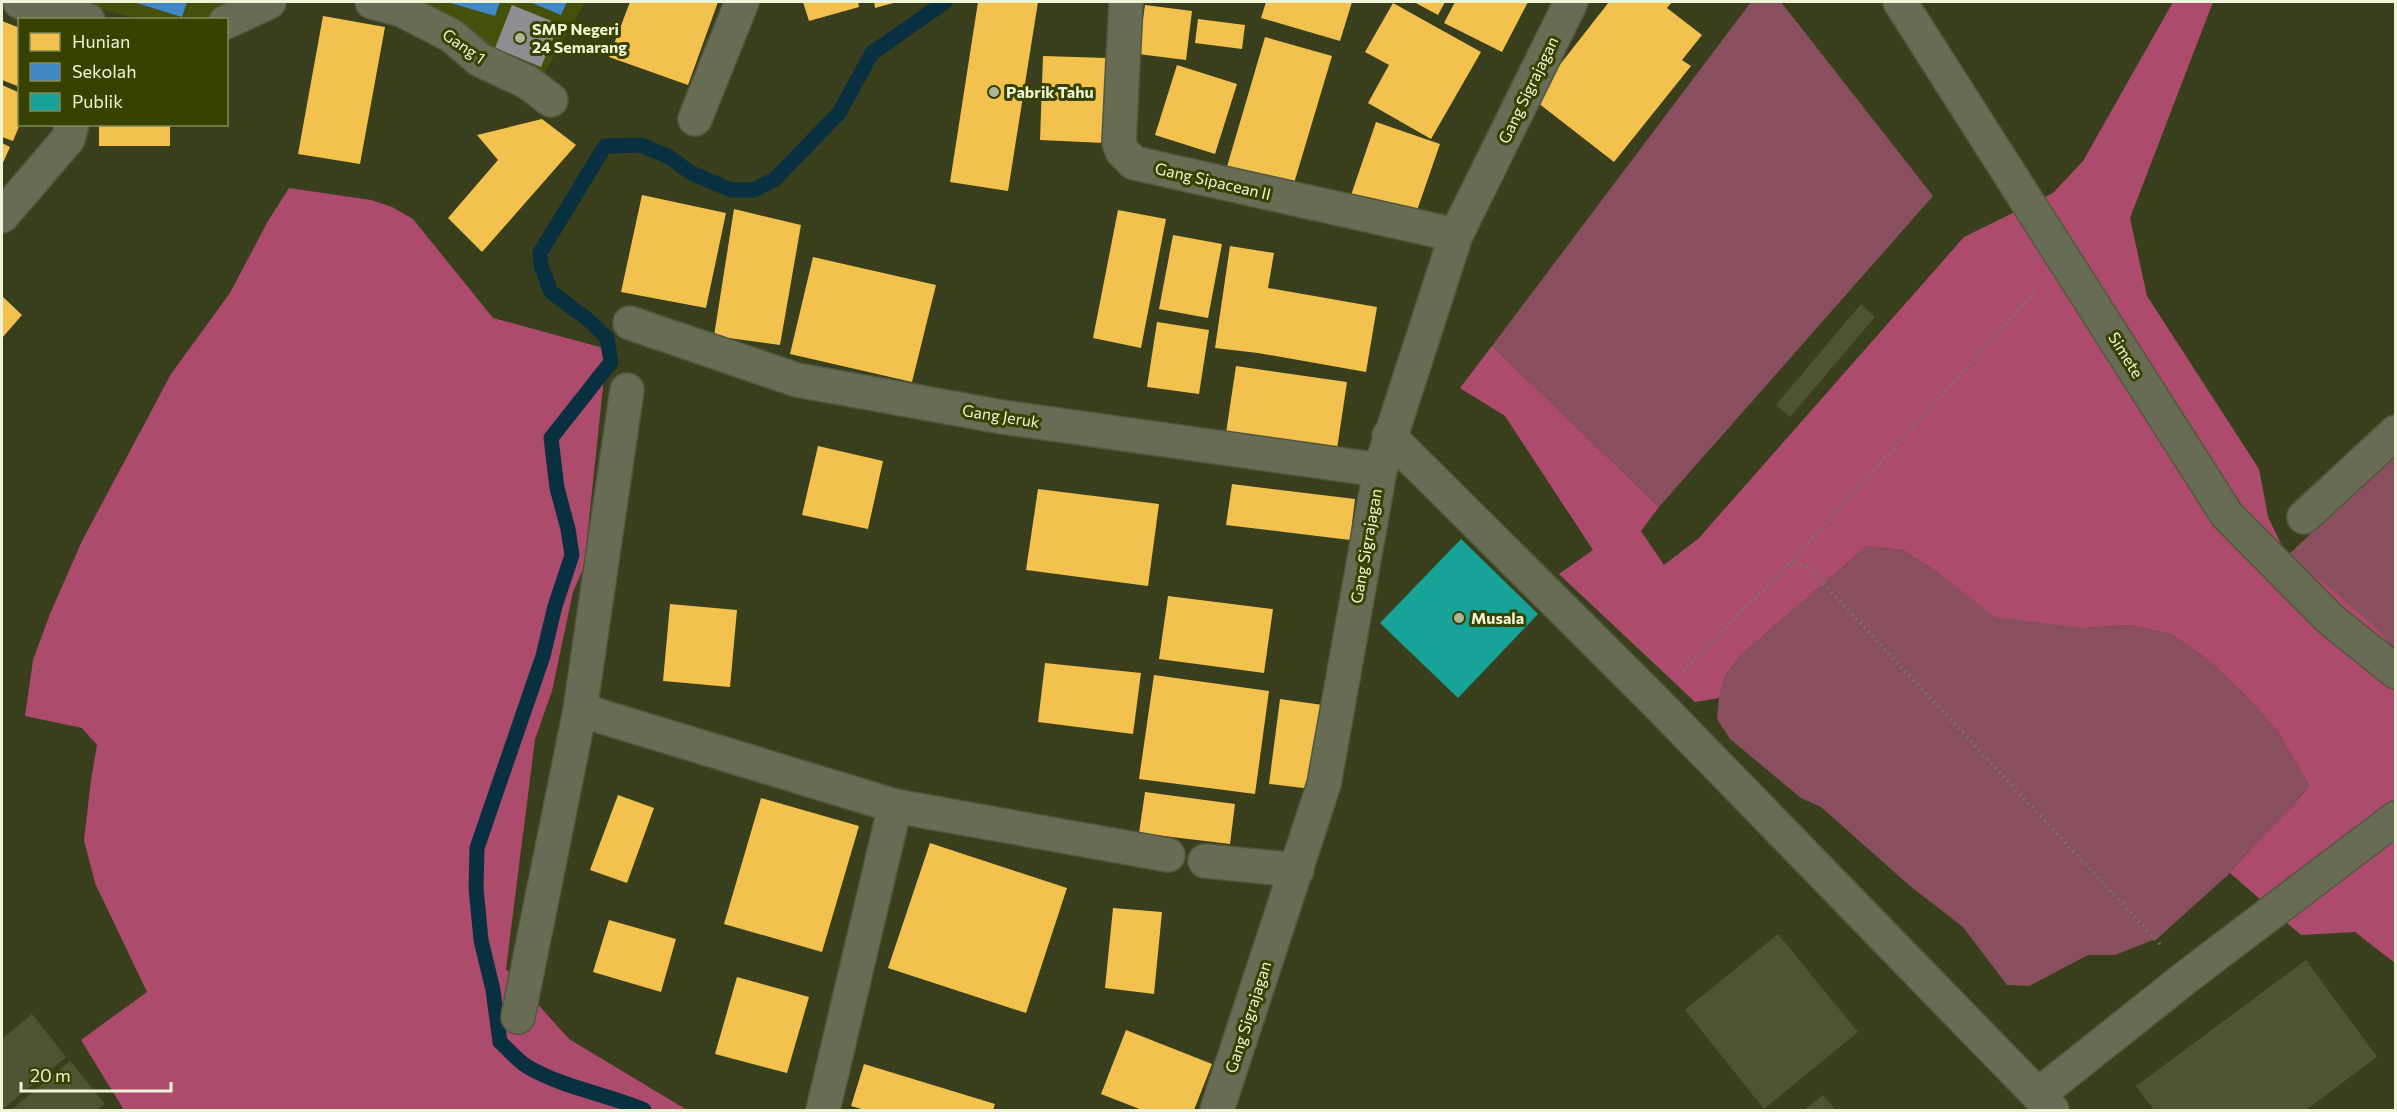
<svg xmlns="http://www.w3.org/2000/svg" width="2397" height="1112" font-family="Commissioner,sans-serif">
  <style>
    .built { fill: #45500b }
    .green { fill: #894f5f }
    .forest { fill: #ad4b6c }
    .homes { fill: #f2c14e }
    .schools { fill: #3f88c5 }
    .public { fill: #17a398 }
    .industry { fill: #8d8d92 }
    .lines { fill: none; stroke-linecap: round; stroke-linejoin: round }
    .stream { stroke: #093041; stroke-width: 15 }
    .building { fill: #4e5432 }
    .minor-casing { stroke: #52573c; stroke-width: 36 }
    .path { stroke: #747863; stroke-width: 4; stroke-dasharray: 1.5 4.5; stroke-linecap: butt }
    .minor { stroke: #686c55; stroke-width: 33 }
    .poi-dot { fill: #aeb595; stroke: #384200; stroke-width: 2 }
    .labels { text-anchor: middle; stroke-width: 6; stroke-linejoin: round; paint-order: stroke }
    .poi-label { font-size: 16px; font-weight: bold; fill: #edf5d6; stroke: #384200; text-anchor: start }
    .street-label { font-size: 16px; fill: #edf5d6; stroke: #384200 }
  </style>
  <rect width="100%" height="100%" fill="#393f1c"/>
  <path class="built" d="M 75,2 L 249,2 L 212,20 L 139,19 Z
    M 408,2 L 585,2 L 544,73 L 489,50 Z"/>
  <path class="green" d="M 1751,2 L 1781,2 L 1933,196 L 1659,507 L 1492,346 Z
    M 2395,455 L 2395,648 C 2362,614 2325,584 2287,556 Z
    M 1867,546 L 1903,550 L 1940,574 L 2084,628 L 2128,625 L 2171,634 L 2207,659 L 2243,693 L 2276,729 L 2309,785 L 2279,823 L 2246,854 L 2230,873 L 2158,938 L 2115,955 L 2088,955 L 2029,986 L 2007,985 L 1963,927 L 1910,886 L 1821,807 L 1801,798 L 1730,739 L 1717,719 L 1719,698 L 1726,674 L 1740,656 Z"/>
  <path class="forest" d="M 2173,2 L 2213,2 L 2130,218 L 2147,296 L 2259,469 L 2268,517 L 2287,556 L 2330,588 L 2376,628 L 2395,649 L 2395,963 L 2355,932 L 2301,935 L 2230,873 C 2255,842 2286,818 2309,785 L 2276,729 L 2243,693 L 2207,659 L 2171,634 L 2128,625 L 2084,628 L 1995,617 L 1940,574 L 1903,550 L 1867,546 L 1740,656 L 1726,674 L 1719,698 L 1695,702 L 1559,574 L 1593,550 L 1505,416 L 1460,388 L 1492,346 L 1659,507 L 1641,531 L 1664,565 L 1699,538 L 1964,237 L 2053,193 L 2083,161 Z
    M 289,188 L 371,200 L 392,207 L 413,219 L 493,318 L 607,349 L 584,567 L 573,592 L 552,691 L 535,739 L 506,969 L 569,1039 L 687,1110 L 124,1110 L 81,1040 L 147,992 L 95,883 L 84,840 L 91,780 L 97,745 L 82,728 L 25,716 L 33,660 L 50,614 L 82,541 L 171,374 L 230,293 L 268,221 Z"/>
  <path class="homes" d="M 630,2 L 718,2 L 688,85 L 609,57 Z
    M 803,2 L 858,2 L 859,7 L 809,21 Z
    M 874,2 L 897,2 L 875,8 Z
    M 978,2 L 1038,2 L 1008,191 L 950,182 Z
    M 1266,2 L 1352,2 L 1340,41 L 1261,18 Z
    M 1414,2 L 1445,2 L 1438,15 Z
    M 1455,2 L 1528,2 L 1502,52 L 1444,23 Z
    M 1609,2 L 1672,2 L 1667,8 L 1702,35 L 1682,60 L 1691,66 L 1614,162 L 1533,99 Z
    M 1393,3 L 1481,52 L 1431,139 L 1368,103 L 1389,65 L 1365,52 Z
    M 1145,5 L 1192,11 L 1186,60 L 1138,54 Z
    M 323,16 L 385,27 L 360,164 L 298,154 Z
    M 1198,19 L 1245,25 L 1242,49 L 1195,43 Z
    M 2,21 L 20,28 L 20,87 L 2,80 Z
    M 1265,37 L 1332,56 L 1292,190 L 1226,170 Z
    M 1043,56 L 1107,58 L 1104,143 L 1040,140 Z
    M 1177,65 L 1237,84 L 1215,154 L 1155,135 Z
    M 2,85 L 20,93 L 20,124 L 13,141 L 2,137 Z
    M 542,119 L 576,145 L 482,252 L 448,218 L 498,160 L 477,135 Z
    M 1376,122 L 1440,144 L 1413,222 L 1349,201 Z
    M 99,124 L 170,124 L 170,146 L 99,146 Z
    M 2,143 L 10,147 L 2,165 Z
    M 642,195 L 726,213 L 706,308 L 621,292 Z
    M 734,209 L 801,225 L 780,345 L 714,336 Z
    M 1118,210 L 1166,219 L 1141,348 L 1093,338 Z
    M 1173,235 L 1222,244 L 1208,318 L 1159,309 Z
    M 1230,246 L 1274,253 L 1268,288 L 1377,307 L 1366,372 L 1258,353 L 1215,348 Z
    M 813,257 L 936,285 L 912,382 L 790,354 Z
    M 2,296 L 22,315 L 2,338 Z
    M 1157,322 L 1209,330 L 1199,394 L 1147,387 Z
    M 1236,366 L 1347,382 L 1337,449 L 1226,433 Z
    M 818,446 L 883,461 L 868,529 L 802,515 Z
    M 1232,484 L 1355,499 L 1350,540 L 1226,525 Z
    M 1038,489 L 1159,504 L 1148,586 L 1026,570 Z
    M 1168,596 L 1273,609 L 1264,673 L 1159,659 Z
    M 670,604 L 737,610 L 730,687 L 663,681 Z
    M 1045,663 L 1141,673 L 1133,734 L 1038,722 Z
    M 1154,675 L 1269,691 L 1255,794 L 1139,779 Z
    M 1280,699 L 1323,705 L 1312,789 L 1269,784 Z
    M 1145,792 L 1235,804 L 1230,844 L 1139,833 Z
    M 618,795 L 654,808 L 627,883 L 590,870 Z
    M 761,798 L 859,826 L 822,952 L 724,924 Z
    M 930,843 L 1067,888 L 1026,1013 L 888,968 Z
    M 1113,908 L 1162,912 L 1154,994 L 1105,988 Z
    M 609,920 L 676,939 L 661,992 L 593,972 Z
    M 737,977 L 809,997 L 787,1073 L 715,1054 Z
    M 1126,1030 L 1212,1064 L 1194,1110 L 1142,1110 L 1101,1094 Z
    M 864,1064 L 995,1104 L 993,1110 L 865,1110 L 851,1106 Z"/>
  <path class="schools" d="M 133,2 L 187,2 L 182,17 Z
    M 447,2 L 500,2 L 495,16 Z
    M 530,2 L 567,2 L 561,15 Z"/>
  <path class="public" d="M 1461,539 L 1538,614 L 1458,698 L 1380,623 Z"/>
  <path class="industry" d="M 512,5 L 559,24 L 541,67 L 495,48 Z"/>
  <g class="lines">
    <path class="stream" d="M 644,1110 C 607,1094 564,1088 528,1067 C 518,1061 509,1050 500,1042 L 493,990 L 481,940 L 476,888 L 477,848 L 543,656 L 555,606 L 572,555 L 568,529 L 557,488 L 551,438 L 611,362 L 607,338 L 591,322 L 551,292 L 541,266 L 540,253 L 605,146 L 641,145 L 669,157 L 691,173 L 731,190 L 754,190 L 775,179 L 839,113 L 872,53 L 945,2"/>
  </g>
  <path class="building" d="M 1861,304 L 1875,317 L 1790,417 L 1776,405 Z
    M 1778,934 L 1858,1032 L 1764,1109 L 1685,1010 Z
    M 2306,960 L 2377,1057 L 2306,1110 L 2154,1110 L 2136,1086 Z
    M 32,1014 L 66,1057 L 2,1110 L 2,1039 Z
    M 70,1061 L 105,1104 L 97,1110 L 11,1110 Z
    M 1823,1095 L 1836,1110 L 1804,1110 Z"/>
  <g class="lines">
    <g class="minor-casing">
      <path id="minor" d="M 20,2 L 88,20
        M 372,2 L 402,10 L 452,36 L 480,60 L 527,82 L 551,100
        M 1126,2 L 1119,143 L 1122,151 L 1134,163 L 1456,235
        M 1900,2 L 2227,515 L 2330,619 L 2396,672
        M 226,22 L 269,2
        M 695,119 L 742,2
        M 2,216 L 68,139 L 72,124
        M 630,323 L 797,380 L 1002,417 L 1380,470
        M 1389,436 L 1654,700 L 2038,1095
        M 2304,517 L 2396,432
        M 580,710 L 895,806 L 1168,855
        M 1205,861 L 1297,870
        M 518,1017 L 580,710 L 627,390
        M 823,1110 L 895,806
        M 1217,1110 L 1324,784 L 1380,470 L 1456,235 L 1571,2
        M 2052,1110 L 2038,1095 L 2189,975 L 2396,818"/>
    </g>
    <path class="path" d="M 1788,565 L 2034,292
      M 1683,671 L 1788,565 L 1800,564 L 1808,567 L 2160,944"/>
    <use href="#minor" class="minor"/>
  </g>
  <g class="poi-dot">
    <circle cx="520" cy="38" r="6"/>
    <circle cx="994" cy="92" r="6"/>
    <circle cx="1459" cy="618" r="6"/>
  </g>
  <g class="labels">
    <g class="poi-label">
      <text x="532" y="35">SMP Negeri<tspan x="532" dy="18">24 Semarang</tspan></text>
      <text x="1006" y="98">Pabrik Tahu</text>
      <text x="1471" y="624">Musala</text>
    </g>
    <g class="street-label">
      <text transform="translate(464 46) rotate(35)" y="6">Gang 1</text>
      <text transform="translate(1528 90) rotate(-64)" y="6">Gang Sigrajagan</text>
      <text transform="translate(1213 181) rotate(13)" y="6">Gang Sipacean II</text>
      <text transform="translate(2126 355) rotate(58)" y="6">Simete</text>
      <text transform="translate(1001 416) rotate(9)" y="6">Gang Jeruk</text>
      <text transform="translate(1366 546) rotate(-80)" y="6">Gang Sigrajagan</text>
      <text transform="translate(1248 1017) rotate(-72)" y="6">Gang Sigrajagan</text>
    </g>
  </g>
  <rect width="2397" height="1112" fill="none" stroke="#edf5d6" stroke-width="6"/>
  <rect x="18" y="18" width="210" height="108" fill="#384200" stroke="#808a56" stroke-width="1.5"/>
  <rect x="30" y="33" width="30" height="18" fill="#f2c14e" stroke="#808a56" stroke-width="1.5"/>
  <text x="72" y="48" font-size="18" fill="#edf5d6">Hunian</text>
  <rect x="30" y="63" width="30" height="18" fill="#3f88c5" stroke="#808a56" stroke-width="1.5"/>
  <text x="72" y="78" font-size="18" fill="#edf5d6">Sekolah</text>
  <rect x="30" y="93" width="30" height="18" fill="#17a398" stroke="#808a56" stroke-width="1.5"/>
  <text x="72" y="108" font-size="18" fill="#edf5d6">Publik</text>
  <path d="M21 1082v9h150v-9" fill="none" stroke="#edf5d6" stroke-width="3"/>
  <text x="30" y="1082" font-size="18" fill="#edf5d6" stroke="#384200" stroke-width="4.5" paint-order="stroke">20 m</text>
</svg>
